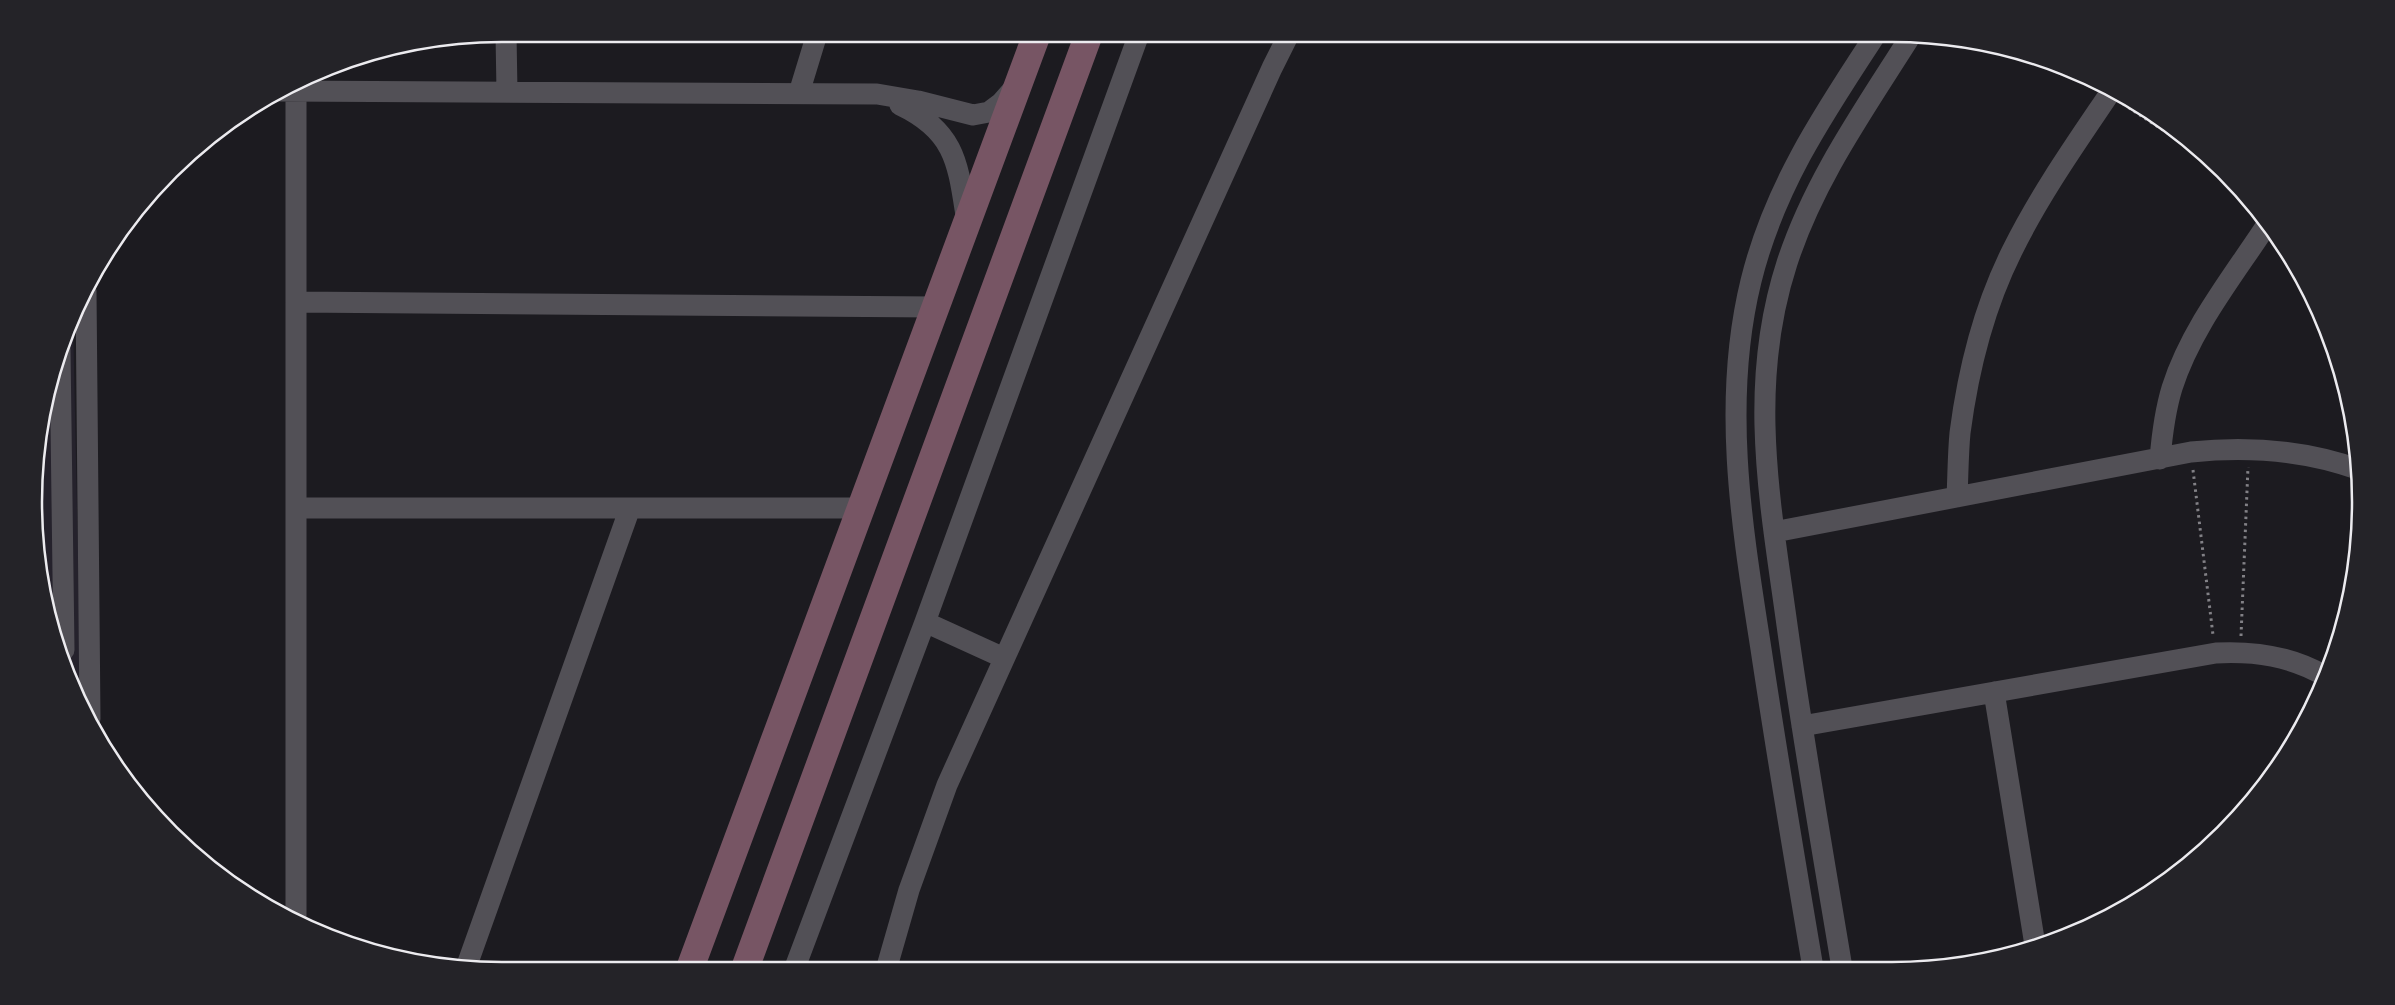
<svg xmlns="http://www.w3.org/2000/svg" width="2395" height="1005" font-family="'Archivo Narrow',sans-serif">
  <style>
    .built { fill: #25222c }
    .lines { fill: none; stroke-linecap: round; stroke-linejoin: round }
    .path { stroke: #828186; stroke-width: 3; stroke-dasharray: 2.5 4; stroke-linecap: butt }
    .street { stroke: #525056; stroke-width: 21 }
    .secondary { stroke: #775564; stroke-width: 28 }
    .rim { fill: none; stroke: #ecebef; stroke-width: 2.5 }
  </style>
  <rect width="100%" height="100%" fill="#1c1b20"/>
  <path class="built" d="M 73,319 L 79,602 L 79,691 L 43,594 L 38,441 L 59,352 Z"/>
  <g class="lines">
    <path class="path" d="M 2074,73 L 2093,85
      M 2123,104 L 2215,164
      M 2193,470 L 2213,635
      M 2241,636 L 2248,467"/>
    <path class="street" d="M 506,34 L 507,92
      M 281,91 L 877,94 L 918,101 L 973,115 L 989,112 L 1001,103 L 1015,87
      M 799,93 L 817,34
      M 900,105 C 957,132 958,165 967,222
      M 86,291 L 90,719
      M 296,302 L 936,307
      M 60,349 L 64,650
      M 2160,459 C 2162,435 2165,411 2172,388 C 2191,328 2234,275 2268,223
      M 1957,497 C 1958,476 1958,454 1960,433 C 1968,371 1984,307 2012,251 C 2040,194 2077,142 2112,90
      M 296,508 L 861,508
      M 1774,532 L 2191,452 C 2249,446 2305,450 2360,470
      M 925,622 L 1004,658
      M 1994,692 L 2035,945
      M 1802,726 L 2216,653 C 2255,651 2291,656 2325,676
      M 296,916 L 296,84
      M 467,965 L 630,508
      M 1813,968 C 1795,862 1777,756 1761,649 C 1742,527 1721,403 1751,281 C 1774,187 1824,113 1876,34
      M 1842,968 C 1823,854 1803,740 1787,625 C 1770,501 1747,386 1787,263 C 1814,180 1864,110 1910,37
      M 794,970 L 925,622 L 1139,34
      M 886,970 L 909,890 L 947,785 L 1272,68 L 1289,34"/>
    <path class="secondary" d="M 689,971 L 1037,34
      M 744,971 L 1089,34"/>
  </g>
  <path d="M0 0H2395V1005H0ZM502 42H1892A460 460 0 0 1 2352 502V502A460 460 0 0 1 1892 962H502A460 460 0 0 1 42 502V502A460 460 0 0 1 502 42Z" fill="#242328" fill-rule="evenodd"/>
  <path class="rim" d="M502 42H1892A460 460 0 0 1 2352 502V502A460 460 0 0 1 1892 962H502A460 460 0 0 1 42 502V502A460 460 0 0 1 502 42Z"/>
</svg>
